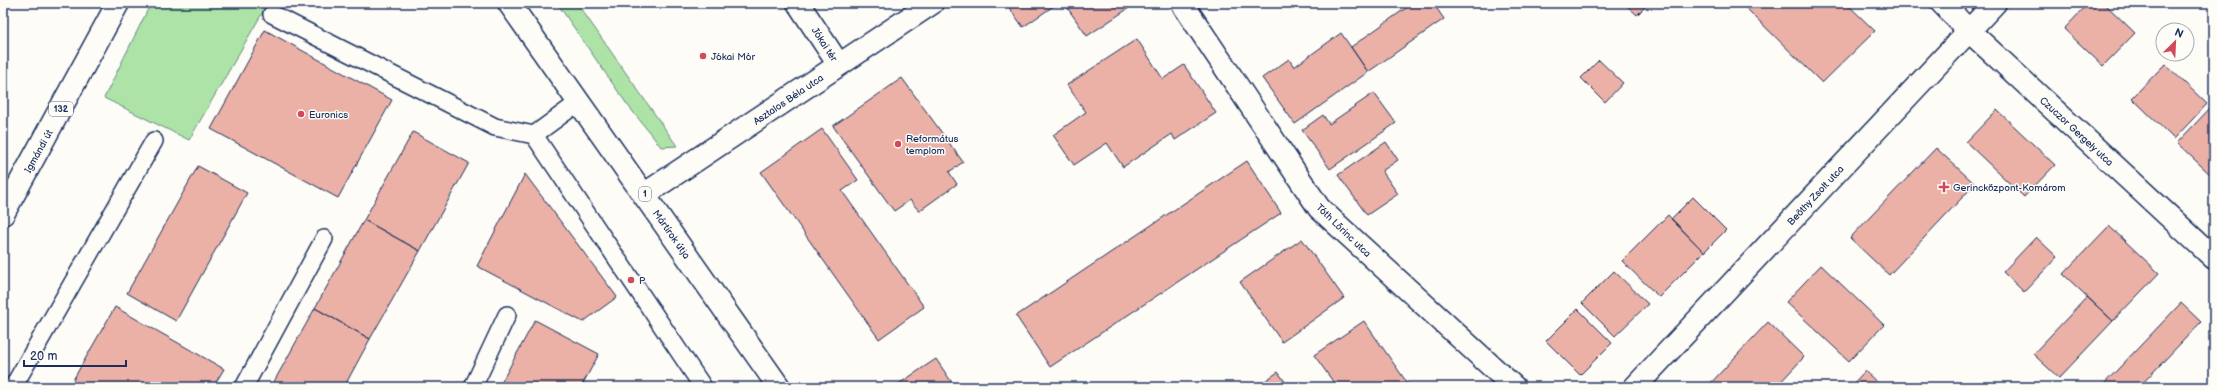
<svg xmlns="http://www.w3.org/2000/svg" width="2217" height="390" font-family="'Balsamiq Sans',sans-serif">
  <style>
    .green { fill: #ade3a6; stroke: #648982 }
    .building { fill: #ebb1a6; stroke: #1b2f5e }
    .lines { fill: none; stroke-linecap: round; stroke-linejoin: round }
    .service-casing { stroke: #1b2f5e; stroke-width: 20 }
    .minor-casing { stroke: #1b2f5e; stroke-width: 25 }
    .primary-casing { stroke: #1b2f5e; stroke-width: 25 }
    .service { stroke: #fdfcf7; stroke-width: 17 }
    .minor { stroke: #fdfcf7; stroke-width: 22 }
    .primary { stroke: #fdfcf7; stroke-width: 22 }
    .poi-dot { fill: #d1495b; stroke: #fdfcf7; stroke-width: 1.5 }
    .labels { text-anchor: middle; stroke-width: 3; stroke-linejoin: round; paint-order: stroke }
    .shield { fill: #fdfcf7; stroke: #5f6c8c; stroke-width: 1 }
    .shield-label { font-size: 9px; font-weight: bold; fill: #1b2f5e }
    .street-label { font-size: 10px; fill: #1b2f5e; stroke: #fdfcf7 }
    .poi-label { font-size: 10px; fill: #1b2f5e; stroke: #fdfcf7; text-anchor: start }
  </style>
  <rect width="100%" height="100%" fill="#fdfcf7"/>
  <filter id="ink" filterUnits="userSpaceOnUse"><feTurbulence type="fractalNoise" baseFrequency=".025" numOctaves="2"/><feDisplacementMap in="SourceGraphic" scale="8" xChannelSelector="R" yChannelSelector="G"/><feConvolveMatrix kernelMatrix="1 2 1 2 8 2 1 2 1" color-interpolation-filters="sRGB"/></filter>
  <g filter="url(#ink)">
    <path class="green" d="M 151,3 L 268,3 L 189,140 L 104,98 Z
      M 557,3 L 577,3 L 677,146 L 661,147 L 626,103 Z"/>
    <path class="building" d="M 1006,3 L 1058,3 L 1023,27 Z
      M 1064,3 L 1135,3 L 1135,4 L 1087,36 Z
      M 1413,3 L 1433,3 L 1444,19 L 1368,72 L 1351,47 Z
      M 1624,3 L 1649,3 L 1637,15 Z
      M 1741,3 L 1846,3 L 1875,31 L 1822,83 Z
      M 2089,3 L 2104,3 L 2135,33 L 2103,66 L 2064,29 Z
      M 265,30 L 392,100 L 338,198 L 211,129 Z
      M 1341,33 L 1368,72 L 1295,124 L 1262,78 L 1289,59 L 1294,67 Z
      M 1137,39 L 1163,79 L 1184,65 L 1216,113 L 1175,140 L 1172,134 L 1123,167 L 1107,143 L 1074,165 L 1053,135 L 1086,112 L 1067,85 Z
      M 1599,60 L 1623,83 L 1605,102 L 1581,78 Z
      M 2165,64 L 2207,104 L 2174,139 L 2132,98 Z
      M 902,78 L 963,162 L 949,172 L 957,184 L 919,211 L 910,200 L 894,211 L 833,126 Z
      M 1374,93 L 1396,123 L 1330,169 L 1302,130 L 1323,115 L 1329,124 Z
      M 2213,105 L 2214,106 L 2214,178 L 2177,143 Z
      M 1997,110 L 2055,165 L 2024,197 L 1966,142 Z
      M 822,129 L 858,180 L 842,191 L 924,307 L 879,339 L 761,172 Z
      M 413,132 L 469,163 L 420,251 L 364,220 Z
      M 1386,142 L 1398,160 L 1382,171 L 1398,194 L 1367,215 L 1338,175 Z
      M 1936,148 L 1975,184 L 1889,275 L 1850,238 Z
      M 1247,161 L 1281,213 L 1050,367 L 1016,316 Z
      M 198,166 L 247,193 L 176,321 L 127,293 Z
      M 525,174 L 617,297 L 583,322 L 477,266 Z
      M 1693,197 L 1726,230 L 1704,252 L 1671,219 Z
      M 1668,215 L 1704,252 L 1659,297 L 1622,261 Z
      M 364,220 L 420,251 L 370,339 L 315,308 Z
      M 2109,226 L 2159,273 L 2113,321 L 2063,274 Z
      M 2036,237 L 2057,257 L 2024,292 L 2003,272 Z
      M 1302,239 L 1344,298 L 1282,342 L 1240,282 Z
      M 1821,265 L 1884,325 L 1849,361 L 1786,302 Z
      M 1614,271 L 1648,304 L 1615,336 L 1582,303 Z
      M 2087,297 L 2113,321 L 2059,378 L 2033,354 Z
      M 2181,303 L 2201,322 L 2139,387 L 2101,387 Z
      M 115,307 L 224,369 L 213,387 L 69,387 Z
      M 315,308 L 370,339 L 344,387 L 271,387 Z
      M 1578,309 L 1612,343 L 1580,375 L 1546,341 Z
      M 535,320 L 599,354 L 581,387 L 499,387 Z
      M 1364,321 L 1410,387 L 1337,387 L 1314,355 Z
      M 1768,322 L 1804,357 L 1776,387 L 1707,387 Z
      M 936,359 L 955,387 L 894,387 Z
      M 1865,371 L 1882,387 L 1850,387 Z
      M 1278,372 L 1289,387 L 1256,387 Z"/>
    <g class="lines">
      <g class="service-casing">
        <path id="service" d="M 272,14 L 495,127 L 534,135
          M 579,102 L 534,135 L 703,387
          M 13,387 L 154,141
          M 244,387 L 324,239
          M 473,387 L 507,315"/>
      </g>
      <g class="minor-casing">
        <path id="minor" d="M 798,3 L 839,65
          M 1182,3 L 1319,208 L 1514,387
          M 1942,3 L 1968,30 L 2214,258
          M 645,194 L 932,3
          M 1635,387 L 1995,3"/>
      </g>
      <g class="primary-casing">
        <path id="primary" d="M 509,3 L 779,387
          M 3,214 L 118,3"/>
      </g>
      <use href="#service" class="service"/>
      <use href="#minor" class="minor"/>
      <use href="#primary" class="primary"/>
    </g>
  </g>
  <g class="poi-dot">
    <circle cx="703" cy="56" r="4"/>
    <circle cx="301" cy="114" r="4"/>
    <circle cx="898" cy="144" r="4"/>
    <path d="M1942 181h4v4h4v4h-4v4h-4v-4h-4v-4h4z"/>
    <circle cx="631" cy="280" r="4"/>
  </g>
  <g class="labels">
    <g class="shield">
      <rect x="49" y="102" width="24" height="14" rx="3"/>
      <rect x="639" y="187" width="12" height="14" rx="3"/>
    </g>
    <g class="shield-label">
      <text x="61" y="112">132</text>
      <text x="645" y="197">1</text>
    </g>
    <g class="street-label">
      <text transform="translate(825 44) rotate(57)" y="4">Jókai tér</text>
      <text transform="translate(788 99) rotate(-34)" y="4">Asztalos Béla utca</text>
      <text transform="translate(2077 131) rotate(43)" y="4">Czuczor Gergely utca</text>
      <text transform="translate(38 151) rotate(-61)" y="4">Igmándi út</text>
      <text transform="translate(1815 195) rotate(-47)" y="4">Beöthy Zsolt utca</text>
      <text transform="translate(1344 230) rotate(44)" y="4">Tóth Lőrinc utca</text>
      <text transform="translate(672 234) rotate(55)" y="4">Mártírok útja</text>
    </g>
    <g class="poi-label">
      <text x="711" y="60">Jókai Mór</text>
      <text x="309" y="118">Euronics</text>
      <text x="906" y="142">Református<tspan x="906" dy="12">templom</tspan></text>
      <text x="1953" y="191">Gerincközpont-Komárom</text>
      <text x="639" y="284">P</text>
    </g>
  </g>
  <rect width="2217" height="390" fill="none" stroke="#fdfcf7" stroke-width="16"/>
  <rect x="8" y="8" width="2201" height="374" fill="none" stroke="#1b2f5e" stroke-width="1.5" filter="url(#ink)"/>
  <g transform="translate(2175 42) rotate(24)"><circle r="19" fill="#fdfcf7" stroke="#a3aaba"/>
  <path d="M0-3L7 15L0 10L-7 15Z" fill="#d1495b"/>
  <text y="-6" font-size="11" font-weight="bold" text-anchor="middle" fill="#1b2f5e">N</text>
  </g>
  <path d="M24 360v6h102v-6" fill="none" stroke="#1b2f5e" stroke-width="2"/>
  <text x="30" y="360" font-size="12" fill="#1b2f5e" stroke="#fdfcf7" stroke-width="3" paint-order="stroke">20 m</text>
</svg>
